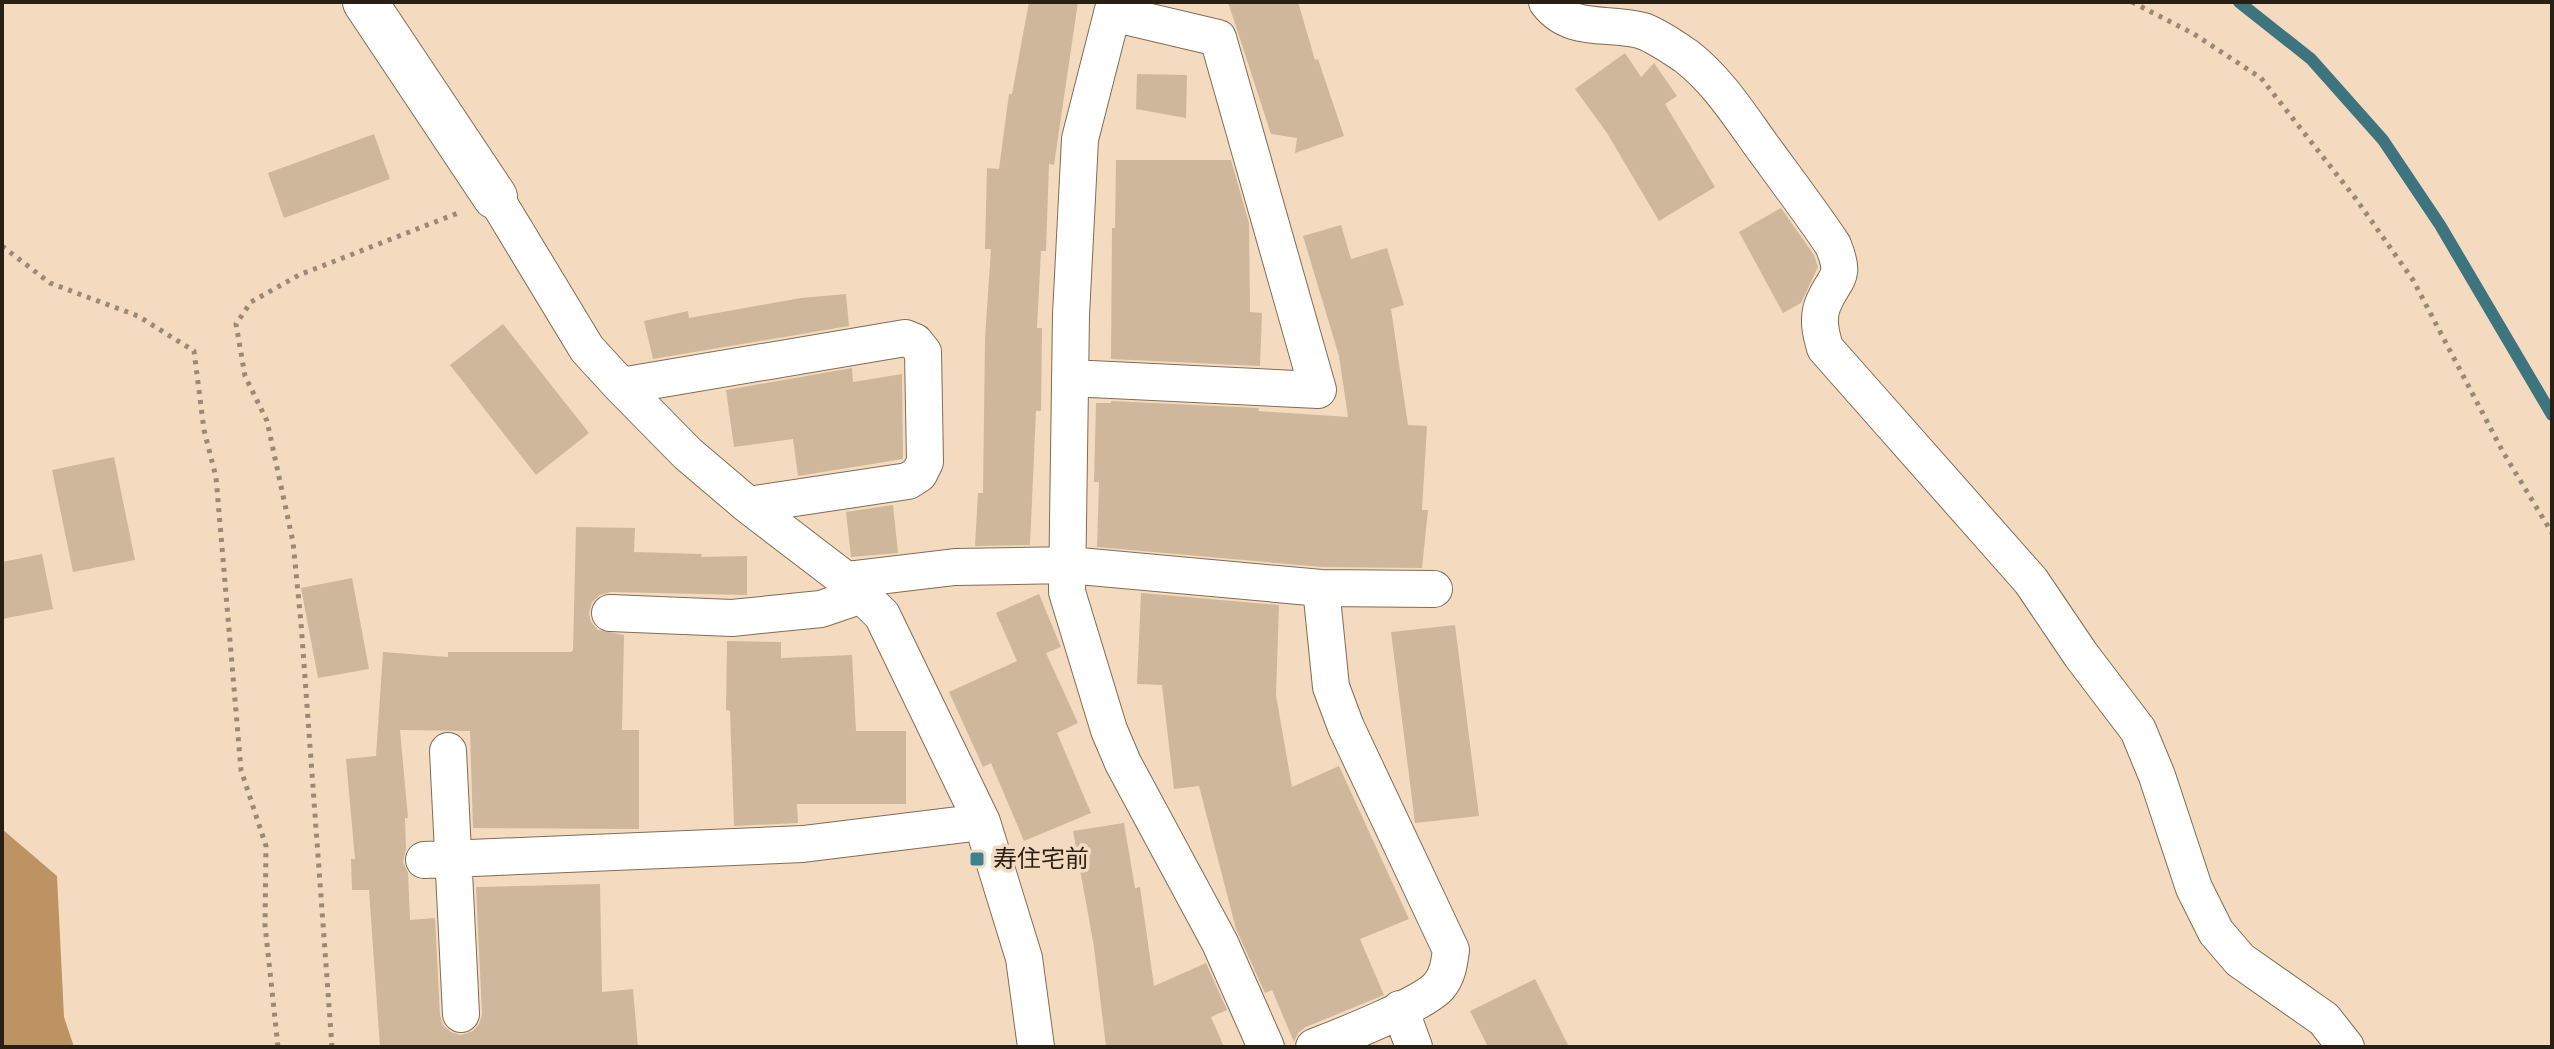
<svg xmlns="http://www.w3.org/2000/svg" width="2554" height="1049" font-family="Poppins,'Noto Sans JP',sans-serif">
  <style>
    .forest { fill: #be9363 }
    .lines { fill: none; stroke-linecap: round; stroke-linejoin: round }
    .stream { stroke: #3e747d; stroke-width: 12 }
    .building { fill: #cfb79c }
    .street-casing { stroke: #826c53; stroke-width: 38 }
    .secondary-casing { stroke: #826c53; stroke-width: 46 }
    .path { stroke: #9b8976; stroke-width: 5; stroke-dasharray: 4 6; stroke-linecap: butt }
    .street { stroke: #fff; stroke-width: 36 }
    .secondary { stroke: #fff; stroke-width: 44 }
    .poi-dot { fill: #3c818e; stroke: #f4dbc0; stroke-width: 3 }
    .labels { text-anchor: middle; stroke-width: 7; stroke-linejoin: round; paint-order: stroke }
    .poi-label { font-size: 24px; fill: #281f15; stroke: #f4dbc0; text-anchor: start }
  </style>
  <rect width="100%" height="100%" fill="#f4dbc0"/>
  <path class="forest" d="M 2,829 L 57,876 L 64,1017 L 74,1047 L 2,1047 Z"/>
  <g class="lines">
    <path class="stream" d="M 2239,2 L 2311,59 L 2383,140 L 2440,225 L 2552,415"/>
  </g>
  <path class="building" d="M 1029,2 L 1078,2 L 1054,165 L 1049,164 L 1046,251 L 1041,251 L 1037,328 L 1042,328 L 1041,411 L 1036,411 L 1030,545 L 975,546 L 978,493 L 983,493 L 985,338 L 991,249 L 985,249 L 987,168 L 999,169 L 1009,94 L 1012,94 Z
    M 1228,2 L 1298,2 L 1315,60 L 1318,59 L 1344,136 L 1295,153 L 1297,138 L 1271,134 Z
    M 1625,53 L 1641,77 L 1654,63 L 1677,96 L 1665,104 L 1715,187 L 1659,221 L 1607,133 L 1575,89 Z
    M 1137,74 L 1187,75 L 1186,118 L 1136,109 Z
    M 374,134 L 390,179 L 284,218 L 268,173 Z
    M 1116,160 L 1231,160 L 1249,223 L 1250,312 L 1262,313 L 1260,366 L 1111,359 L 1112,228 L 1115,228 Z
    M 1781,208 L 1814,255 L 1818,267 L 1801,303 L 1783,313 L 1739,232 Z
    M 1341,225 L 1351,259 L 1387,248 L 1404,305 L 1391,309 L 1408,425 L 1427,426 L 1422,510 L 1428,510 L 1422,568 L 1322,567 L 1097,547 L 1099,482 L 1094,482 L 1096,403 L 1111,403 L 1111,401 L 1259,408 L 1258,411 L 1348,417 L 1339,356 L 1303,236 Z
    M 846,294 L 849,326 L 653,359 L 644,321 L 688,311 L 689,318 L 801,298 Z
    M 503,324 L 589,433 L 536,475 L 450,365 Z
    M 852,368 L 853,382 L 902,374 L 903,459 L 798,476 L 793,439 L 734,447 L 726,390 Z
    M 114,457 L 135,560 L 73,572 L 52,470 Z
    M 893,505 L 898,553 L 851,557 L 846,512 Z
    M 576,527 L 635,528 L 634,552 L 702,554 L 701,557 L 747,556 L 747,595 L 611,592 L 600,595 L 592,602 L 589,613 L 591,622 L 598,630 L 624,635 L 622,730 L 639,730 L 639,829 L 473,828 L 470,731 L 400,730 L 408,818 L 405,818 L 406,849 L 403,862 L 408,873 L 410,920 L 435,918 L 440,1015 L 443,1025 L 451,1032 L 461,1035 L 473,1031 L 479,1024 L 482,1014 L 476,887 L 600,884 L 602,992 L 633,989 L 638,1047 L 380,1047 L 369,890 L 352,890 L 351,859 L 355,859 L 346,759 L 376,756 L 383,652 L 448,657 L 448,652 L 571,652 L 573,650 Z
    M 42,554 L 53,609 L 2,619 L 2,562 Z
    M 352,578 L 369,669 L 318,678 L 301,588 Z
    M 1141,593 L 1279,605 L 1276,695 L 1292,787 L 1339,766 L 1409,919 L 1360,939 L 1384,995 L 1306,1027 L 1298,1033 L 1294,1042 L 1272,990 L 1265,993 L 1236,929 L 1199,786 L 1174,789 L 1162,685 L 1137,684 Z
    M 1039,594 L 1061,647 L 1046,653 L 1078,723 L 1057,733 L 1091,813 L 1024,841 L 991,763 L 983,767 L 949,692 L 1017,661 L 996,613 Z
    M 1455,625 L 1479,816 L 1415,823 L 1391,632 Z
    M 727,641 L 781,642 L 781,658 L 852,655 L 856,731 L 906,731 L 906,804 L 797,804 L 798,823 L 734,826 L 730,711 L 726,710 Z
    M 1124,823 L 1135,888 L 1140,887 L 1154,986 L 1206,963 L 1227,1010 L 1211,1017 L 1224,1047 L 1106,1047 L 1094,947 L 1073,831 Z
    M 1535,979 L 1569,1047 L 1488,1047 L 1470,1011 Z"/>
  <g class="lines">
    <g class="street-casing">
      <path id="street" d="M 1115,2 L 1080,139 L 1071,315 L 1067,592 L 1109,730 L 1123,763 L 1220,943 L 1266,1047
        M 1547,2 C 1571,34 1609,21 1643,31 C 1657,36 1674,48 1686,56 C 1717,80 1738,113 1761,145 C 1785,178 1810,211 1833,245 C 1847,280 1835,275 1823,304 C 1817,319 1821,334 1825,348 L 2031,581 L 2081,655 L 2138,730 L 2157,776 L 2194,888 L 2216,932 L 2240,960 L 2324,1019 L 2346,1047
        M 495,197 L 587,349 L 621,386 L 688,454 L 748,505 L 846,580 L 882,615 L 982,822 L 1024,958 L 1036,1047
        M 1070,378 L 1318,390 L 1218,38 L 1112,13
        M 621,386 L 905,338 L 915,342 L 923,352 L 925,462 L 919,474 L 908,481 L 748,505
        M 846,580 L 955,567 L 1068,565 L 1321,588 L 1434,589
        M 610,613 L 732,618 L 821,609 L 862,595
        M 448,751 L 461,1014
        M 424,860 L 803,844 L 982,822
        M 1400,1009 L 1414,1047
        M 1314,1047 C 1340,1037 1424,1004 1439,986 C 1448,975 1449,964 1451,950 L 1346,727 L 1331,687 L 1321,588"/>
    </g>
    <g class="secondary-casing">
      <path id="secondary" d="M 365,2 L 495,197"/>
    </g>
    <path class="path" d="M 2132,2 L 2194,34 L 2261,78 L 2356,199 L 2413,280 L 2503,452 L 2552,533
      M 2,246 L 50,283 L 138,316 L 194,351 L 204,430 L 216,477 L 241,770 L 266,846 L 265,925 L 278,1047
      M 332,1047 L 301,623 L 293,542 L 267,421 L 245,376 L 236,324 L 251,302 L 299,275 L 458,213"/>
    <use href="#street" class="street"/>
    <use href="#secondary" class="secondary"/>
  </g>
  <rect class="poi-dot" x="969" y="851" width="16" height="16" rx="4"/>
  <g class="labels">
    <g class="poi-label">
      <text x="993" y="867">寿住宅前</text>
    </g>
  </g>
  <rect width="2554" height="1049" fill="none" stroke="#281f15" stroke-width="8"/>
</svg>
